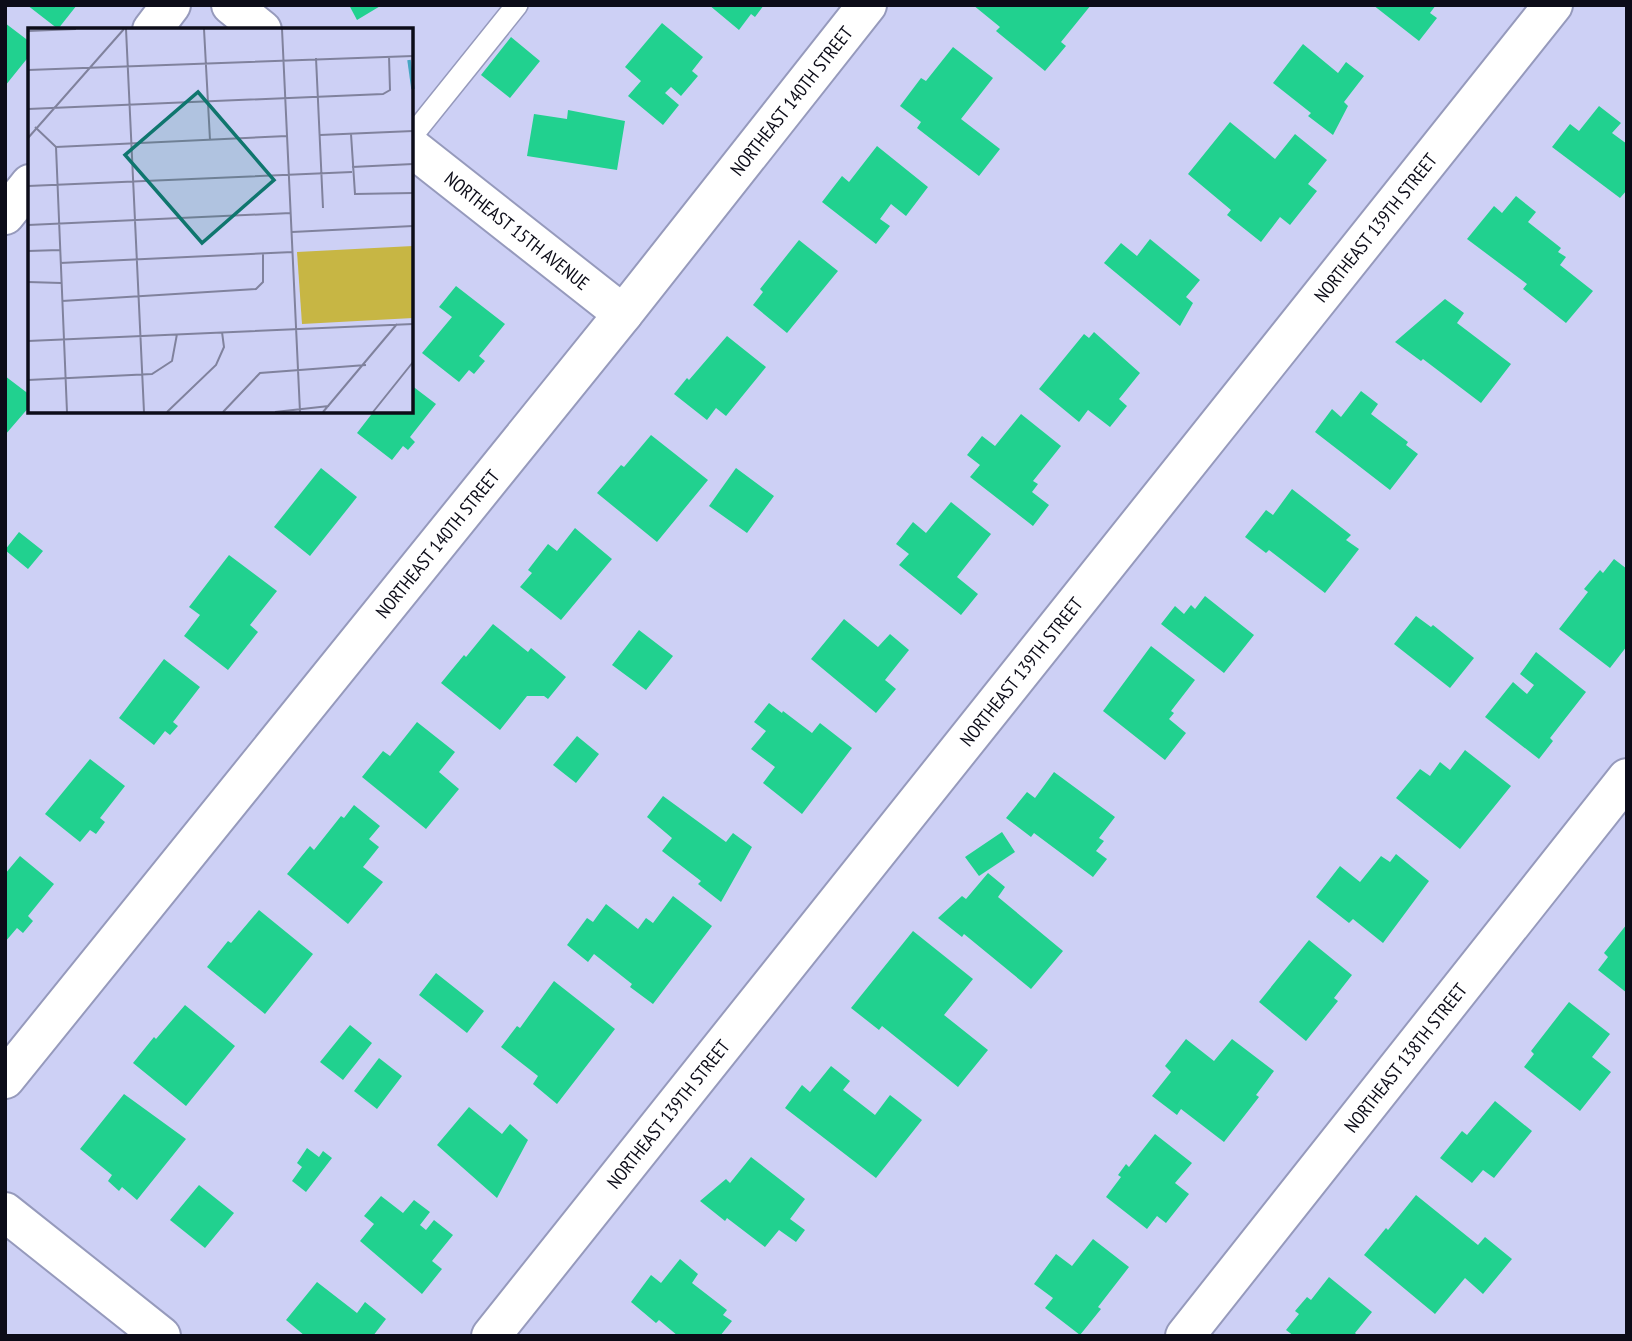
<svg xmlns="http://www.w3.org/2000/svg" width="1632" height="1341" font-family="'PT Sans Narrow',sans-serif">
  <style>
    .building { fill: #21d18f }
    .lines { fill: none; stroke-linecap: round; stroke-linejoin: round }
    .lane-casing { stroke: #969abc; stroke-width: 24 }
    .street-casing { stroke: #969abc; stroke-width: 42 }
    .secondary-casing { stroke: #969abc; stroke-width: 42 }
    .lane { stroke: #fff; stroke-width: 21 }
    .street { stroke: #fff; stroke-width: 38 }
    .secondary { stroke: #fff; stroke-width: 38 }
    .labels { text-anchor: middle; stroke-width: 5; stroke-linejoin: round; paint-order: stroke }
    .street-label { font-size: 19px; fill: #0c0c18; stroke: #dbdefc }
    .inset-river { fill: none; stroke: #47a6c3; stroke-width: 3.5 }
    .inset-road { fill: none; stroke: #80829d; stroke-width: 2 }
    .view { fill: #0f766e; fill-opacity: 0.15; stroke: #0f766e; stroke-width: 3.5 }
    .inset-edge { fill: none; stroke: #0c0c18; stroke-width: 3.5 }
  </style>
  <rect width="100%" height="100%" fill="#cdd0f5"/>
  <path class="building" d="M 27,5 L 77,5 L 58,29 Z
    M 349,5 L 382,5 L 357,20 Z
    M 709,5 L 764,5 L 755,17 L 751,14 L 739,30 Z
    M 973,5 L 1091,5 L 1061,42 L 1066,46 L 1045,71 L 996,31 L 1000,27 Z
    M 1373,5 L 1436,5 L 1430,13 L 1437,18 L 1419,41 Z
    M 5,23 L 30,42 L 30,55 L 5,86 Z
    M 662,23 L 703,57 L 692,71 L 698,76 L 681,96 L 671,87 L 665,93 L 679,105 L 663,125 L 628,96 L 641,81 L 625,67 Z
    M 511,37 L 540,61 L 510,98 L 481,75 Z
    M 1303,44 L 1338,73 L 1346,62 L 1364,76 L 1344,102 L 1348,106 L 1333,135 L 1308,116 L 1311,113 L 1273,83 Z
    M 953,47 L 993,78 L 961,119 L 1000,149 L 979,176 L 917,128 L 921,122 L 900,106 L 921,78 L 926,81 Z
    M 1599,106 L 1621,123 L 1612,133 L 1627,144 L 1627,190 L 1620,198 L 1552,147 L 1570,124 L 1579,131 Z
    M 568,110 L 625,121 L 617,170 L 527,156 L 534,114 L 567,119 Z
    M 1230,122 L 1275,159 L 1295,134 L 1327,160 L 1308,184 L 1317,191 L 1290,225 L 1280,217 L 1261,242 L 1227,215 L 1231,210 L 1188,174 Z
    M 877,146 L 928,187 L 906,216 L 891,204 L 880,219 L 890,226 L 876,244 L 822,202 L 842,176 L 849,182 Z
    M 1516,196 L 1536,212 L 1528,222 L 1561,248 L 1558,252 L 1566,257 L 1560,265 L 1593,291 L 1566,323 L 1523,289 L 1527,284 L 1467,239 L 1494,206 L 1502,213 Z
    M 1150,239 L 1200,280 L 1186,297 L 1193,303 L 1180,326 L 1104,263 L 1121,243 L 1137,256 Z
    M 799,240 L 838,271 L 787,333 L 753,305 L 763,292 L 760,289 Z
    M 456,286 L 505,324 L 479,356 L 485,361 L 474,374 L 469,370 L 459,382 L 422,353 L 452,317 L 439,307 Z
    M 1445,299 L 1464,313 L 1457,323 L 1511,364 L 1481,403 L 1423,359 L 1421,361 L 1395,342 Z
    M 1094,332 L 1140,373 L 1119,399 L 1127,406 L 1110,427 L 1088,410 L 1079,422 L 1039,389 L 1084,334 L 1089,338 Z
    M 727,336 L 766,367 L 726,416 L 716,408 L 707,420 L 674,394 L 687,378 L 689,380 Z
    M 5,376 L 30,395 L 30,406 L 5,435 Z
    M 411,385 L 436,404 L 410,437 L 415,442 L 408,450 L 403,446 L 392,460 L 357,433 L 374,411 L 411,411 Z
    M 1361,391 L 1378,404 L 1371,414 L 1408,442 L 1406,445 L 1418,454 L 1390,490 L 1315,432 L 1332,409 L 1341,417 Z
    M 1021,414 L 1061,446 L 1033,481 L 1038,484 L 1032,492 L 1049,505 L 1033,526 L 970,477 L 980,465 L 967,455 L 982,436 L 995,446 Z
    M 651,435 L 708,480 L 657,542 L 597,493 L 621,465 L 624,467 Z
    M 321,468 L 357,497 L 310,556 L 274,527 Z
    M 736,468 L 774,496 L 747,533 L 709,506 Z
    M 1292,489 L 1351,535 L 1346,540 L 1359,549 L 1325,593 L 1269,550 L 1266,553 L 1245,537 L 1266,510 L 1273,515 Z
    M 951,502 L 991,534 L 957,577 L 978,594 L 961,615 L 899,565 L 909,554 L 896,544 L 913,522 L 926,533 Z
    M 575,528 L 612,559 L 561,620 L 520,587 L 532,573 L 528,570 L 548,544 L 557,551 Z
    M 19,532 L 43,551 L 28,569 L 5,550 Z
    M 229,555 L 277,591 L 250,625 L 258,632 L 228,670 L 184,636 L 200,615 L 189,607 Z
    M 1614,559 L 1627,569 L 1627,646 L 1610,668 L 1559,629 L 1588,592 L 1584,589 L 1600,570 L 1603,573 Z
    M 1205,596 L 1254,635 L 1224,673 L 1161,624 L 1175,606 L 1184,614 L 1191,605 L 1195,609 Z
    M 1416,616 L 1431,627 L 1433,625 L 1474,658 L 1450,688 L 1394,644 Z
    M 844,619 L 878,647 L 890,634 L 909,650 L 885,680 L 896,689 L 876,713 L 811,659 Z
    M 493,624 L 528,652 L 531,648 L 566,677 L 548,699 L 544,696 L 527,696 L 500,730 L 441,683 L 464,655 L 466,657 Z
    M 639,630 L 673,656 L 646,690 L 612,665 Z
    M 1151,646 L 1195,680 L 1171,711 L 1174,713 L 1169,719 L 1186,733 L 1165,760 L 1103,711 Z
    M 1536,652 L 1586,692 L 1550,738 L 1553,741 L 1539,759 L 1485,717 L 1513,682 L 1527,694 L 1534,685 L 1520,674 Z
    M 164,659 L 200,687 L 173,722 L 178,726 L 170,735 L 165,731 L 154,745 L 119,718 Z
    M 769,703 L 782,713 L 783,711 L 812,733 L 820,723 L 852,748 L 802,814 L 763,783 L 775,767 L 751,749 L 766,731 L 754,722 Z
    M 417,722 L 455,752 L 439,772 L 459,789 L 426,829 L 362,777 L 383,751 L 390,756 Z
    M 577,736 L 599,754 L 576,783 L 553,765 Z
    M 1465,750 L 1511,786 L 1460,849 L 1396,798 L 1420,769 L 1430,776 L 1440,762 L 1450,770 Z
    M 90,759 L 125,786 L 100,818 L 105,822 L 96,834 L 90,830 L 80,842 L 45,814 Z
    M 1054,772 L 1115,817 L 1099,838 L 1104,841 L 1096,851 L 1107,859 L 1093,877 L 1034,833 L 1031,837 L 1006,818 L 1027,792 L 1035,798 Z
    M 663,796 L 726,842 L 733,833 L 752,847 L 721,902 L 698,884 L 701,881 L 662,851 L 672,838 L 647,817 Z
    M 354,805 L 380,826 L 369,839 L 379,847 L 363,867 L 383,882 L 348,924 L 287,874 L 310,846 L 314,850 L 341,816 L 344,818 Z
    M 1002,832 L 1015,852 L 979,876 L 965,857 Z
    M 1396,854 L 1429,881 L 1383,943 L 1353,919 L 1349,923 L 1316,897 L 1340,866 L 1360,882 L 1381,856 L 1390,862 Z
    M 20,856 L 54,884 L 28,916 L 33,921 L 23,933 L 17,928 L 5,942 L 5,874 Z
    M 988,873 L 1005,887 L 998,897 L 1063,951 L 1031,989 L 964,934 L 962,937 L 938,918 L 962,896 L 966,899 Z
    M 673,896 L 712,926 L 653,1004 L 630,987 L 632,984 L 594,954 L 588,962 L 567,945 L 587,918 L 593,922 L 606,904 L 638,929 L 646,918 L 653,923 Z
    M 259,910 L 313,954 L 265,1014 L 207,967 L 228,941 L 231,943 Z
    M 1627,924 L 1627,993 L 1598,970 L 1608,957 L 1604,953 Z
    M 913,931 L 973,979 L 944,1015 L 988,1050 L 958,1087 L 882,1026 L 879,1030 L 851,1008 Z
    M 1309,940 L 1352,975 L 1334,998 L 1338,1001 L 1306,1041 L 1259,1002 Z
    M 436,973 L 484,1011 L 467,1033 L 419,995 Z
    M 554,981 L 615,1029 L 557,1104 L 533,1084 L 538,1076 L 501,1047 L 517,1026 L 520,1028 Z
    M 1569,1002 L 1610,1034 L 1592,1057 L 1611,1072 L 1580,1111 L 1524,1067 L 1534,1054 L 1531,1051 Z
    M 185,1005 L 235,1046 L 186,1106 L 133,1063 L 154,1037 L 156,1039 Z
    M 350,1025 L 372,1043 L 343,1080 L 320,1062 Z
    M 1186,1039 L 1214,1061 L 1232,1039 L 1274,1071 L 1256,1095 L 1259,1097 L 1224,1142 L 1181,1109 L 1177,1115 L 1152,1096 L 1171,1072 L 1165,1066 Z
    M 379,1058 L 402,1076 L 377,1109 L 354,1091 Z
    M 831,1066 L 850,1081 L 843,1090 L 875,1115 L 890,1095 L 922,1120 L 876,1178 L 785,1108 L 802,1085 L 810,1092 Z
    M 124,1094 L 186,1139 L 137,1200 L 122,1187 L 119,1191 L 108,1181 L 112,1175 L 80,1149 Z
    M 1495,1101 L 1532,1131 L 1494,1178 L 1483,1170 L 1472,1183 L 1440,1158 L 1462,1131 L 1467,1135 Z
    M 469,1107 L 502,1134 L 510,1124 L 528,1140 L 497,1198 L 437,1145 Z
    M 1155,1134 L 1192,1163 L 1175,1183 L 1189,1194 L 1166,1223 L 1157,1216 L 1147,1229 L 1106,1197 L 1121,1177 L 1118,1175 L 1126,1164 L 1129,1167 Z
    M 307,1148 L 319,1157 L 323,1151 L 332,1158 L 306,1192 L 292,1181 L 302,1167 L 297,1163 Z
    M 751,1157 L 805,1199 L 790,1219 L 805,1230 L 796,1242 L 779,1230 L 765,1247 L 727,1218 L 725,1221 L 700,1201 L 726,1179 L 730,1183 Z
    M 199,1185 L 234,1213 L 205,1248 L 170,1220 Z
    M 1416,1195 L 1478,1245 L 1485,1237 L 1512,1259 L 1483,1294 L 1465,1278 L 1435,1314 L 1364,1255 L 1386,1228 L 1388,1230 Z
    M 381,1196 L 403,1213 L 414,1200 L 430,1212 L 420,1225 L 426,1230 L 434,1220 L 453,1235 L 432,1261 L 442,1269 L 422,1294 L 360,1241 L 374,1224 L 364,1216 Z
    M 1093,1239 L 1129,1267 L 1098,1307 L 1101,1309 L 1080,1335 L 1045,1308 L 1053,1298 L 1034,1284 L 1056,1254 L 1072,1266 Z
    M 680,1259 L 698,1274 L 692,1283 L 727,1310 L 723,1315 L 732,1321 L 720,1336 L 678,1336 L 659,1320 L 656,1323 L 631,1302 L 651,1275 L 661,1283 Z
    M 1329,1277 L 1372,1312 L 1355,1333 L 1358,1336 L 1294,1336 L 1286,1330 L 1299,1314 L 1295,1311 L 1307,1297 L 1311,1300 Z
    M 317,1282 L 357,1313 L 365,1302 L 386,1319 L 373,1336 L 305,1336 L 286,1320 Z"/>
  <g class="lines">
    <g class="lane-casing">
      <path id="lane" d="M 411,137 L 517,5"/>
    </g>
    <g class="street-casing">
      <g id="street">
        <path d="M 231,5 L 262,30"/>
        <path d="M 152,30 L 171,5"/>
        <path id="s1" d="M 411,147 L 623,314"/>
        <path d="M 5,215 L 30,184"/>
        <path id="s2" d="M 5,1079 L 623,314 L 867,5"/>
        <path id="s3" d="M 491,1336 L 1553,5"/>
        <path id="s4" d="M 1185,1336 L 1627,778"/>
      </g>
    </g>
    <g class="secondary-casing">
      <path id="secondary" d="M 5,1212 L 161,1336"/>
    </g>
    <use href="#lane" class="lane"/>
    <use href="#street" class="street"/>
    <use href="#secondary" class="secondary"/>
  </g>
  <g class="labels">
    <g class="street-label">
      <text dy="7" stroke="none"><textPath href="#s2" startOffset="1255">NORTHEAST 140TH STREET</textPath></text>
      <text dy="7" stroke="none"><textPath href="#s3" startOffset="1418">NORTHEAST 139TH STREET</textPath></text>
      <text dy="7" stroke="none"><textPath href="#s1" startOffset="135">NORTHEAST 15TH AVENUE</textPath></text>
      <text dy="7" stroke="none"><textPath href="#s2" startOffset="688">NORTHEAST 140TH STREET</textPath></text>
      <text dy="7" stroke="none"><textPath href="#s3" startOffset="850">NORTHEAST 139TH STREET</textPath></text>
      <text dy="7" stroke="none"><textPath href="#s4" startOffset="355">NORTHEAST 138TH STREET</textPath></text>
      <text dy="7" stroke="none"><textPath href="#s3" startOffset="284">NORTHEAST 139TH STREET</textPath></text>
    </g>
  </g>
  <g transform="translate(28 28)">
    <rect width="385" height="385" fill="#cdd0f5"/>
    <path d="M 385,218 L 385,290 L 274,296 L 269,224 Z" fill="#c7b644"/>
    <path class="inset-river" d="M 381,32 L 385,61"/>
    <path class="inset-road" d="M 98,1 L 116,384M 176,1 L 182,112M 254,1 L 272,384M 0,3 L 48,1M 288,30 L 295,180M 0,42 L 385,28M 0,81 L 355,66 L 362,62 L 361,28M 7,99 L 28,119 L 259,108M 323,106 L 327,166 L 385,165M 292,107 L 385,103M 0,110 L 96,1M 28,119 L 39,384M 324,139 L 385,136M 0,158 L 324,144M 0,197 L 263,185M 264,204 L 385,198M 0,223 L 32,222M 32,235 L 265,224M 0,254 L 33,255M 34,273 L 228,261 L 235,254 L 235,225M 0,313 L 385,296M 0,352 L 124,346 L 144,333 L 149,306M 139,384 L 188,337 L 196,319 L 194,304M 195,384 L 232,345 L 338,337M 247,384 L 301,378M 295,384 L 369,296M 345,384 L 385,334"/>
    <path class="view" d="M 170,64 L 246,152 L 174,215 L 97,127 Z"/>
    <rect width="385" height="385" class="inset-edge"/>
  </g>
  <rect width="1632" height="1341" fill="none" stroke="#0c0c18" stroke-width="14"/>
</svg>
